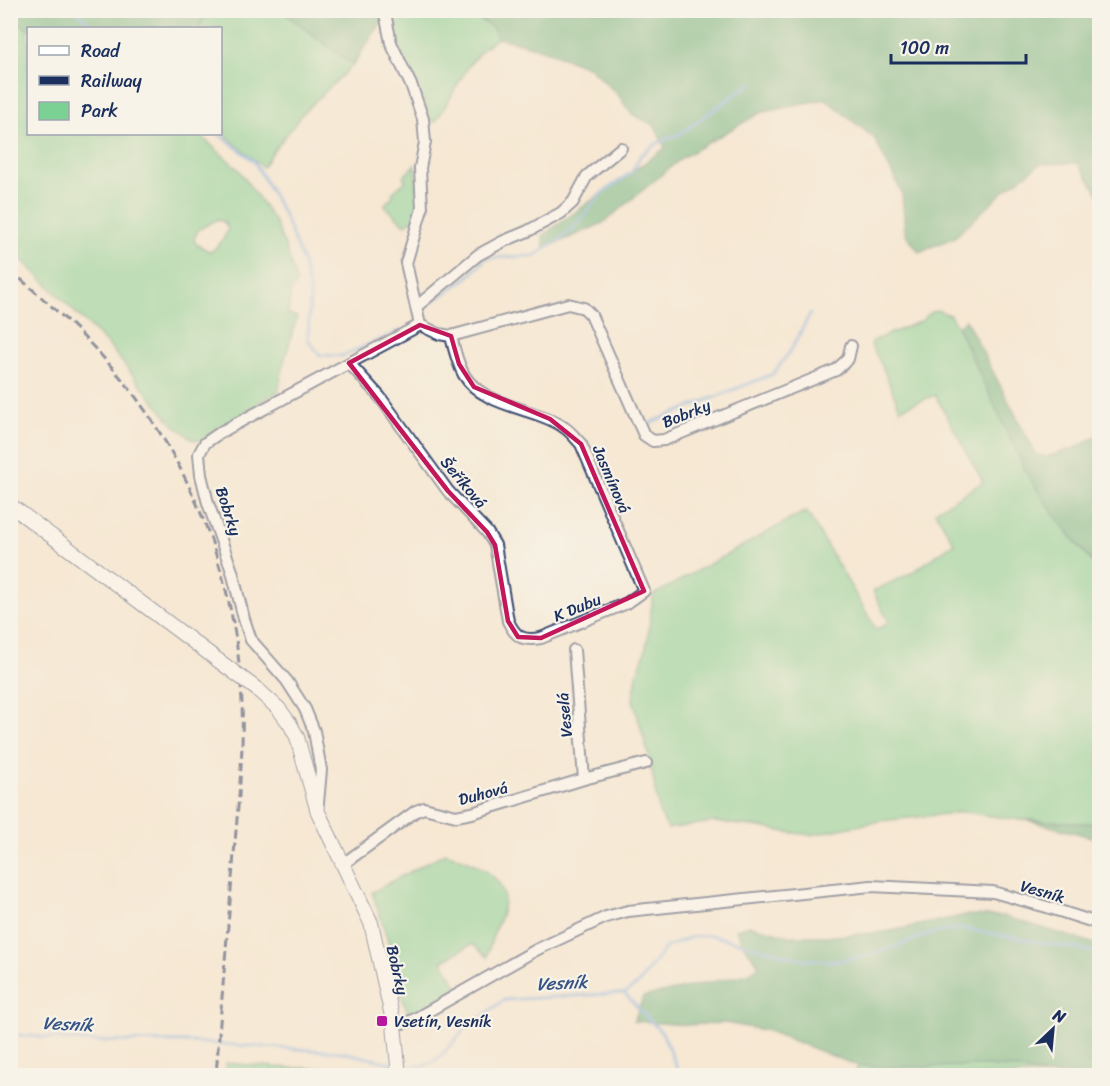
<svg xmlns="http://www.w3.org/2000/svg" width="1110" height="1086" font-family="Sriracha,sans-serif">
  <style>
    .green { fill: #7bd093; stroke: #4b8078; stroke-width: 1.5; fill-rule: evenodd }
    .forest { fill: #64b27d; stroke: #40706e; stroke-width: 1.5 }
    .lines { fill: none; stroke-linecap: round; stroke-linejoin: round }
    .stream { stroke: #76abe4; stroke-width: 3 }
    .street-casing { stroke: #3c4b70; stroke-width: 14 }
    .secondary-casing { stroke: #3c4b70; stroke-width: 16 }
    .street { stroke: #fff; stroke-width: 10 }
    .secondary { stroke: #fff; stroke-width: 14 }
    .rail { stroke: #1b2f5e; stroke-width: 3; stroke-dasharray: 9 4.5; stroke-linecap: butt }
    .secondary-bridge-casing { stroke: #3c4b70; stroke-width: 16; stroke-linecap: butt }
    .secondary-bridge { stroke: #fff; stroke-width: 14 }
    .marked { fill: none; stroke: #c2185b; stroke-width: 4.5; stroke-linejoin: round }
    .poi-dot { fill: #b5179e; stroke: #f7f3e8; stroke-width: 2 }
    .labels { text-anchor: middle; stroke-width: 4.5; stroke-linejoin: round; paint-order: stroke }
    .street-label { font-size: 16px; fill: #1b2f5e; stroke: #f7f3e8 }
    .poi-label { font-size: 16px; fill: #1b2f5e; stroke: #f7f3e8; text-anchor: start }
    .water-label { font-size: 18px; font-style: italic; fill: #365486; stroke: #f7f3e8 }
  </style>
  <rect width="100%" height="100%" fill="#f7f3e8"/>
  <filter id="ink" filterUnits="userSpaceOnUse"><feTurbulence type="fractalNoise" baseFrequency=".0167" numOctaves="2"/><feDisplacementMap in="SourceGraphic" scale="12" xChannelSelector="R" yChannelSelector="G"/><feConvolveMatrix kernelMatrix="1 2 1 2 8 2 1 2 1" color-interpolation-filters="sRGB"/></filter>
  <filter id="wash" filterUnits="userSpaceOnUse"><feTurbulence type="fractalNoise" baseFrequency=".008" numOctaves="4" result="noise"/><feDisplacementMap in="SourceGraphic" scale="24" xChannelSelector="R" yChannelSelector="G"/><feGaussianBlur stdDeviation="1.35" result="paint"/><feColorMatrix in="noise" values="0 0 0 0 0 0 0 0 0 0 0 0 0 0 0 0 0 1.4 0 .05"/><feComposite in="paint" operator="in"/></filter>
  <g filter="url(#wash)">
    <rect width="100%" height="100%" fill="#f5e8d3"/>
    <path class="green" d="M 209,11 L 282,11 L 353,65 L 303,113 L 272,153 L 263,167 L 231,140 L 221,129 L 220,28 L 198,28 Z
      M 392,11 L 465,11 L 492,27 L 498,38 C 466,56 456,94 435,122 L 430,119 L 424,102 L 395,40 L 392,27 Z
      M 10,16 L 28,29 L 28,134 L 199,134 L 239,170 L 275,222 L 287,251 L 297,283 L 291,292 L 288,314 L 297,317 L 282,369 L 279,391 L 215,430 L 201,441 L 192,439 L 171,422 L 109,346 L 11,249 ZM 218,219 L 225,223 L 228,230 L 222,241 L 211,252 L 196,244 L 194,239 L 198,230 Z
      M 415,165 L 419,203 L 417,216 L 405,225 L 385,206 L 385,204 L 393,196 L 392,193 L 406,181 L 403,177 Z
      M 937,310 L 950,315 L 963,337 L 1027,474 L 1044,500 L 1074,540 L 1099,570 L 1099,824 L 1011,819 L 965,812 L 880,821 L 811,835 L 785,832 L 760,827 L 713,822 L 668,829 L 659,812 L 650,760 L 633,700 L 637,674 L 645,652 L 648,636 L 653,595 L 802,513 L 807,512 L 876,629 L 889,623 L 873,591 L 911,573 L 954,543 L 935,511 L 983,482 L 935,395 L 900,409 L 882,366 L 871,345 L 872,342 L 875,340 L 921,321 L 931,312 Z
      M 445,853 C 469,860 511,876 503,908 C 502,915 498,923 495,930 C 492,939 489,948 487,957 L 472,944 L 442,961 L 459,989 L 417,1013 L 411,1014 L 408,1012 L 404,1004 L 398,978 L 387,938 L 372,892 Z
      M 226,1063 L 290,1068 L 346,1069 L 368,1073 L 370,1075 L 225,1075 Z
      M 858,1066 L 895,1067 L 986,1066 L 1021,1069 L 1044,1075 L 854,1076 Z"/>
    <path class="forest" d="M 11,10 L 209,10 L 209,11 L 198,28 L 28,29 L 11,16 Z
      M 282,11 L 389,11 L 353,65 Z
      M 465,11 L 1099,11 L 1099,195 L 1078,163 L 1040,164 L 1004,191 L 955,237 L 919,252 L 905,233 L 902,193 L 874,138 L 825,99 L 760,113 L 683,157 L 603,223 L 544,249 L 543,235 L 665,148 L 654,125 L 631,114 L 619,96 L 590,68 L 536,47 L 498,38 L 492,27 Z
      M 966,320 L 1036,454 L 1046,457 L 1075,448 L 1099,435 L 1099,570 L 1074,540 L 1044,500 L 1027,474 L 957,326 Z
      M 1026,820 L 1099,824 L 1099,839 Z
      M 965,915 L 1003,916 L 1099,945 L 1099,1075 L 1044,1075 L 1021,1069 L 986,1066 L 895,1067 L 858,1066 L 768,1031 L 725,1023 L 686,1025 L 634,1021 L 643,997 L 748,974 L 759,965 L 742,943 L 736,929 L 749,925 L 789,936 L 833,936 L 886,932 Z"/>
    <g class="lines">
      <path class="stream" d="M 75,10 L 95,28
        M 219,134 L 254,161 L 283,213 L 303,262 L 310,294 L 308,340 L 320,355 L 342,356 L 401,330
        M 426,306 L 468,277 L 486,258 L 534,256 L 560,239 L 576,225 L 601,194 L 632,172 L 641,155 L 657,143 L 680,134 L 751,83
        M 637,406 L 645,425 L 773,374 L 791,350 L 810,314
        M 625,994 L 663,1034 L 680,1076
        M 19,1035 L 84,1041 L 189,1042 L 342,1052 L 395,1064
        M 401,1065 L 410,1068 L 425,1066 L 439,1058 L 465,1029 L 504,1000 L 625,993 L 638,984 L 666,947 L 692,937 L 710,935 L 802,959 L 838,961 L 875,954 L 929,934 L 961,928 L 1100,953"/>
    </g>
  </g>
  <g filter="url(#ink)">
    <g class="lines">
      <g class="street-casing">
        <path id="street" d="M 383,10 L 386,18 L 391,43 L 412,87 L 423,119 L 425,142 L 420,168 L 422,209 L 406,263 L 420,325
          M 416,307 L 478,255 L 504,241 L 528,231 L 561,213 L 573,202 L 587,176 L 621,148
          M 349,363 L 380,397 L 448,491 L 487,532 L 495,545 L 508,621 C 516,638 523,641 541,638 L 627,603 L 644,591 L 581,444 C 576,439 571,432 565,428 C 536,407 484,408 464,375 C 457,363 454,349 451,336
          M 574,650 L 584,779
          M 318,803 L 321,770 L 314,731 L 305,709 L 287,681 L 251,640 L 244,619 L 232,571 L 208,503 L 201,475 L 199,454 L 205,443 L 221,432 L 420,325 L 439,334 L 451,336 L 568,304 L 584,308 L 591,315 L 644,435 L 653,441 L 664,440 L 836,370 L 848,359 L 851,346
          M 343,864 L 416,811 L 424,808 L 456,816 L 472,813 L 584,779 L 646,763
          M 394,1025 L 411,1021 L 536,950 L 606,917 L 628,911 L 871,886 L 993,892 L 1047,907 L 1100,924"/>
      </g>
      <g class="secondary-casing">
        <path id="secondary" d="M 10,505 L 219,661
          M 258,690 L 279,709 L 290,724 L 297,737 L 301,752 L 318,812 L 371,923 L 394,1025 L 399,1076"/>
      </g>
      <use href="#street" class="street"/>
      <use href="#secondary" class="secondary"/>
      <path class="rail" d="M 10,270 C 57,310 104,352 140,403 C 203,491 238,596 242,704 C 244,758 237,813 233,867 C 227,937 221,1006 216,1076"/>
      <g class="secondary-bridge-casing">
        <path id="secondary-bridge" d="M 219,661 L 258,690"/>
      </g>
      <use href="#secondary-bridge" class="secondary-bridge"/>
    </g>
  </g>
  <path d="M0 0H1110V1086H0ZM 420,325 L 451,336 L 459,364 L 474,387 L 550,419 L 581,444 L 644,591 L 541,638 L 518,637 L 508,621 L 495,545 L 487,532 L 448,491 L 349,363 Z" fill="#f5e8d3" fill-opacity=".55" fill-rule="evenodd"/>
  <path class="marked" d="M 420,325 L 451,336 L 459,364 L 474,387 L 550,419 L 581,444 L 644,591 L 541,638 L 518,637 L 508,621 L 495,545 L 487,532 L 448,491 L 349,363 Z"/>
  <rect class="poi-dot" x="376" y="1015" width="12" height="12" rx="3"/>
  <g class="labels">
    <g class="street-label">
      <text transform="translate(686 413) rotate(-22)" y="6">Bobrky</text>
      <text transform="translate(612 479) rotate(67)" y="6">Jasmínová</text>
      <text transform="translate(464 482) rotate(50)" y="6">Šeříková</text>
      <text transform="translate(229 511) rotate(72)" y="6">Bobrky</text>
      <text transform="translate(577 607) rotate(-22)" y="6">K Dubu</text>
      <text transform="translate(564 715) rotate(-95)" y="6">Veselá</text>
      <text transform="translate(483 793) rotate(-15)" y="6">Duhová</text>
      <text transform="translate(1043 891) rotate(16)" y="6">Vesník</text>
      <text transform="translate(398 970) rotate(77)" y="6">Bobrky</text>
    </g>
    <g class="poi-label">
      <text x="394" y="1027">Vsetín, Vesník</text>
    </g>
    <g class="water-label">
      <text transform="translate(562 983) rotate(-3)" y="6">Vesník</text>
      <text transform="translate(68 1024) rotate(3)" y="6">Vesník</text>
    </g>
  </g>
  <rect width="1110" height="1086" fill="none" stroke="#f7f3e8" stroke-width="36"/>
  <rect x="27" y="27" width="195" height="108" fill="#f7f3e8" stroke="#9fa5b1" stroke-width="1.5"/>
  <rect x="39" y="46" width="30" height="9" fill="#ffffff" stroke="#9fa5b1" stroke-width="1.5"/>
  <text x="81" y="57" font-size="18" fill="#1b2f5e">Road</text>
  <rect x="39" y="76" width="30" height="9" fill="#1b2f5e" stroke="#9fa5b1" stroke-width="1.5"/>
  <text x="81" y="87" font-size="18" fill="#1b2f5e">Railway</text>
  <rect x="39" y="102" width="30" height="18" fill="#7bd093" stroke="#9fa5b1" stroke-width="1.5"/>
  <text x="81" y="117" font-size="18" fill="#1b2f5e">Park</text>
  <g transform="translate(1053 1029) rotate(26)" stroke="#f7f3e8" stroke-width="4.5" paint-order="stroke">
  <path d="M0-4.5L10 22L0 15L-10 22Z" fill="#1b2f5e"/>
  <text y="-9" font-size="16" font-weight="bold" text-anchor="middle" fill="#1b2f5e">N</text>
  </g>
  <path d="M891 54v9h135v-9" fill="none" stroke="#1b2f5e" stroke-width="3"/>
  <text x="900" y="54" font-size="18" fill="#1b2f5e" stroke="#f7f3e8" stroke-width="4.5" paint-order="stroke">100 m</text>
</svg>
